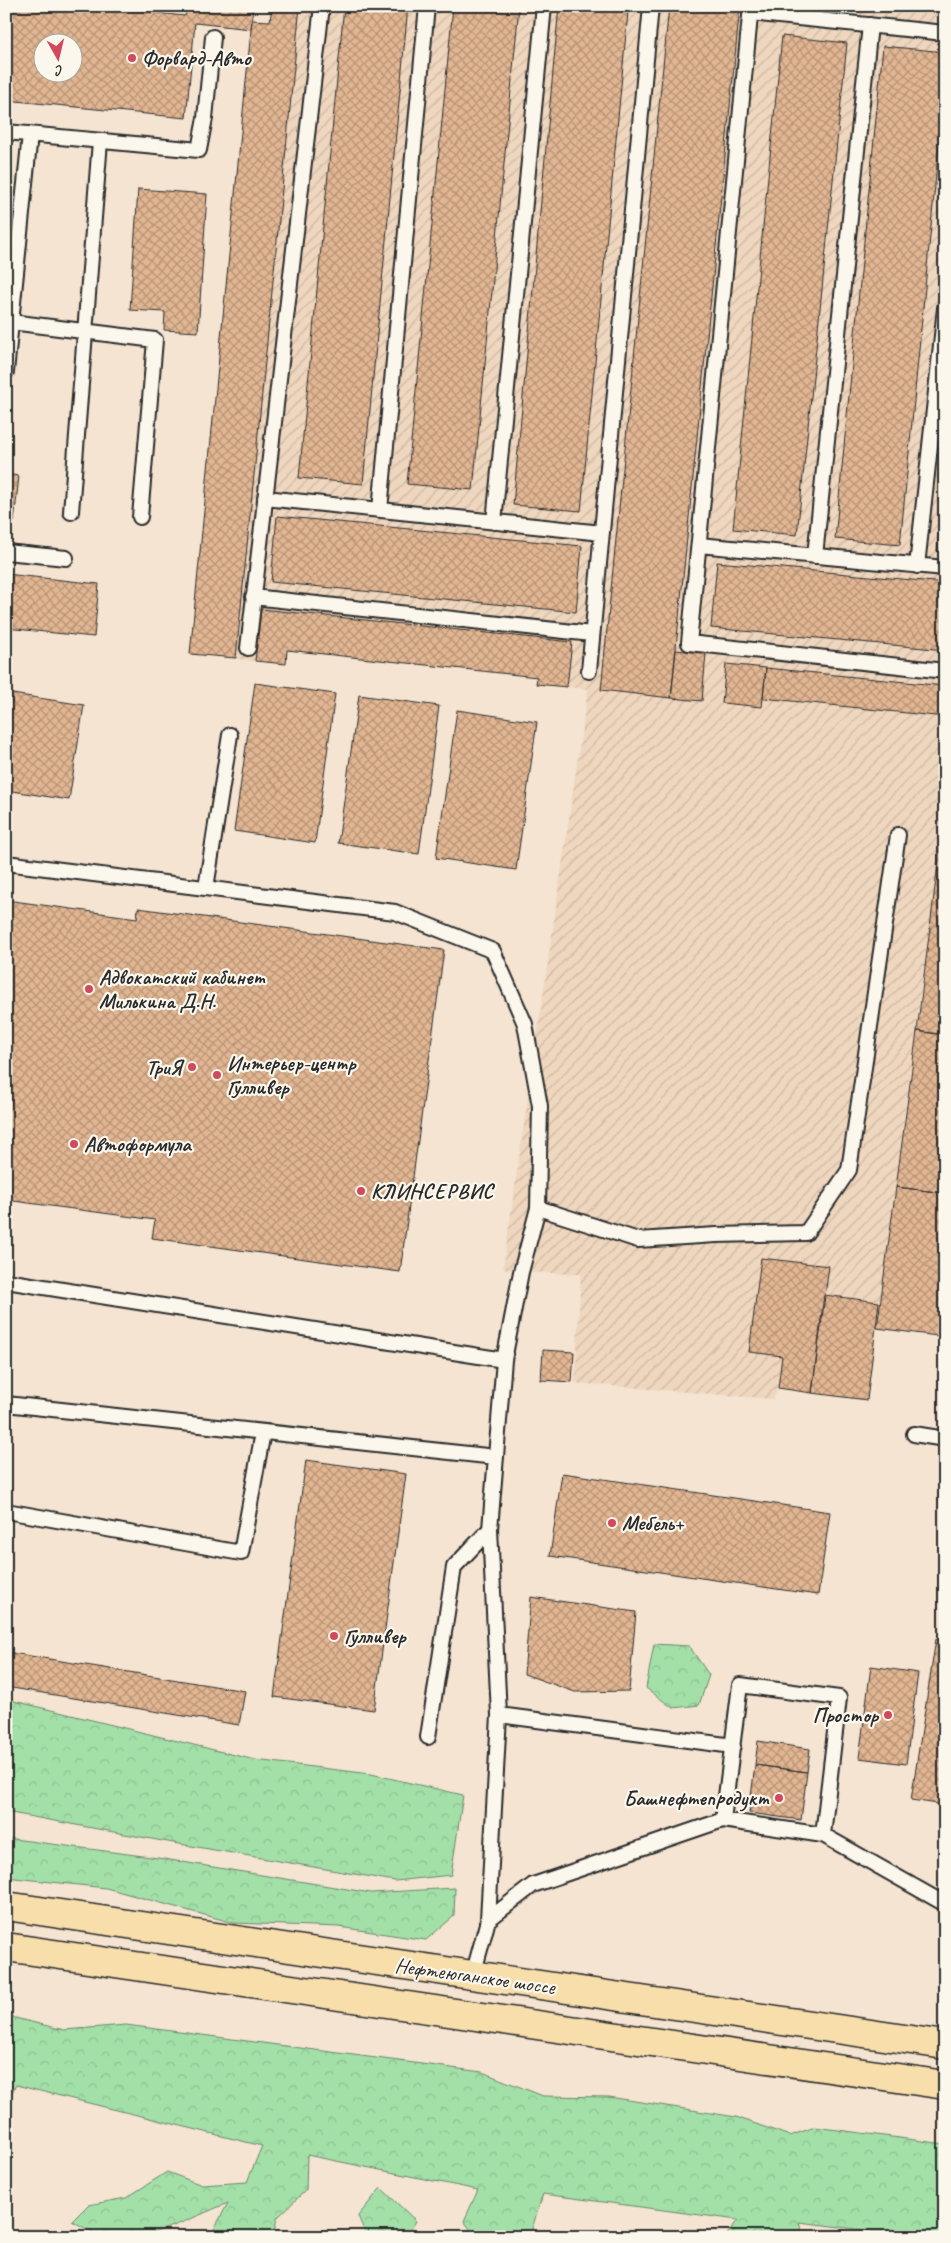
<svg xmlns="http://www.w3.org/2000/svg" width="951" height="2243" font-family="Caveat,sans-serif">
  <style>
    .industrial { fill: url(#industrial-furrows) }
    .forest { fill: url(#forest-crowns); stroke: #67866a }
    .building { fill: url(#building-cross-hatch); stroke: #2b2b2b; fill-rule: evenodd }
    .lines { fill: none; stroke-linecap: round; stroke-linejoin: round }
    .lane-casing { stroke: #2b2b2b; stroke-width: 18 }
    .primary-casing { stroke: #2b2b2b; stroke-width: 31 }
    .lane { stroke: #fbf7ec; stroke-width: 14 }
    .primary { stroke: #f8deab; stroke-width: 28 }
    .poi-dot { fill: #d1495b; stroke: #fbf7ec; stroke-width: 2 }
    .labels { text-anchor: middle; stroke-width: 4.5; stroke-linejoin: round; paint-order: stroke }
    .poi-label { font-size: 21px; font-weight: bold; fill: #2b2b2b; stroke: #fbf7ec; text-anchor: start }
    .street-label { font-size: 21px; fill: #2b2b2b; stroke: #fbf7ec }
  </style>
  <defs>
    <pattern id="industrial-furrows" width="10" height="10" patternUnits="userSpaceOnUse" patternTransform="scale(1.25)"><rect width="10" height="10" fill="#efd6be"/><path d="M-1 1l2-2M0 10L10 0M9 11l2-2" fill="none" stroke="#cdb8a3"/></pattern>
    <pattern id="forest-crowns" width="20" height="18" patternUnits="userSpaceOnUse" patternTransform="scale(1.25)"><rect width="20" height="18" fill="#a3e0a8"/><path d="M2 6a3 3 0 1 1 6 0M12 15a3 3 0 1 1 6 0" fill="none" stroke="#8cc091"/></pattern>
    <pattern id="building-cross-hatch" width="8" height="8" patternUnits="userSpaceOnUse" patternTransform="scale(1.25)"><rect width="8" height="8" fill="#e2b692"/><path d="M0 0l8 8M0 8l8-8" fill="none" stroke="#b79477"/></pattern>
  </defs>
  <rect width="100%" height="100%" fill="#f4e4d1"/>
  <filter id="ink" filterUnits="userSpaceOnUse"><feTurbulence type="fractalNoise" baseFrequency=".02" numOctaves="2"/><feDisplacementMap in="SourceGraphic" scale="10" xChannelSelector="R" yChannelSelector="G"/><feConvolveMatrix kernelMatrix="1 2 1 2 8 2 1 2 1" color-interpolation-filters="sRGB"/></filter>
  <g filter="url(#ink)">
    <path class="industrial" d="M 272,6 L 945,6 L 945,807 L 867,1400 L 778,1388 L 773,1399 L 575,1383 L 581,1274 L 521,1272 L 503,1268 L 588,689 L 536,684 L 536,677 L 287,650 L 286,664 L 190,654 L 252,20 L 270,21 Z"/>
    <path class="forest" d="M 654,1644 L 689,1646 L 709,1675 L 699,1705 L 673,1708 L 646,1688 Z
      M 6,1699 L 255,1760 L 371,1774 L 463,1795 L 451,1875 L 395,1881 L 168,1842 L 6,1812 Z
      M 6,1838 L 158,1858 L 371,1893 L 455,1888 L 454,1916 L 426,1940 L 339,1927 L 234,1923 L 106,1888 L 6,1877 Z
      M 6,2012 L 15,2018 L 64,2030 L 126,2025 L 482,2072 L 543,2096 L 609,2097 L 736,2117 L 790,2136 L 815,2127 L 945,2144 L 945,2237 L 922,2237 L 799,2222 L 804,2237 L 725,2237 L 738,2220 L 543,2194 L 530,2235 L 476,2237 L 464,2221 L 478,2190 L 307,2155 L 306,2190 L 277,2218 L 273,2237 L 210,2237 L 228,2203 C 190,2218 149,2242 107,2237 C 96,2235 82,2226 72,2221 L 88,2205 L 126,2198 L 167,2172 L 202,2185 L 247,2182 L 262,2146 L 16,2085 L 6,2102 Z
      M 381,2188 L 416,2221 L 406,2237 L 367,2237 L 358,2216 Z"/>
    <path class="building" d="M 6,6 L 93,6 L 185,16 L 187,6 L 253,6 L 251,29 L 195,23 L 186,118 L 6,100 ZM 42,42 L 72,42 L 72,72 L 42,72 Z
      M 272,6 L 300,6 L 236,658 L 190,654 L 252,20 L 270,21 Z
      M 344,6 L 408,6 L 363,484 L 299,478 Z
      M 453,6 L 519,6 L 473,490 L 407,484 Z
      M 559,6 L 628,12 L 581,511 L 513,505 Z
      M 669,6 L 740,6 L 671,698 L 601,690 Z
      M 782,36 L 847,43 L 797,535 L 733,529 Z
      M 883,46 L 945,52 L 945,82 L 900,545 L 835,539 Z
      M 138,189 L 207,194 L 198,332 L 164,330 L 165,312 L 130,310 Z
      M 945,471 L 945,552 L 937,551 Z
      M 6,474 L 19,476 L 14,522 L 6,521 Z
      M 277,516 L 582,546 L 576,612 L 271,582 Z
      M 717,562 L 945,583 L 945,650 L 711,628 Z
      M 6,574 L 99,584 L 94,637 L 6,628 Z
      M 261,609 L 572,642 L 567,687 L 536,684 L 537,677 L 287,650 L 286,664 L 255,661 Z
      M 676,650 L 706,653 L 702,701 L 671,698 Z
      M 726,664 L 766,668 L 762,707 L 722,703 Z
      M 766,668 L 945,686 L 945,717 L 763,698 Z
      M 255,683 L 335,694 L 315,843 L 234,831 Z
      M 6,693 L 84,705 L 69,800 L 6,790 Z
      M 359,695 L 439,706 L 419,854 L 338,843 Z
      M 457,710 L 537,722 L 516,870 L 436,858 Z
      M 944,815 L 945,815 L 945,1035 L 917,1031 Z
      M 6,900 L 137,918 L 138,908 L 444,950 L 400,1272 L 152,1238 L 155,1220 L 6,1200 Z
      M 917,1031 L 945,1035 L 945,1193 L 896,1187 Z
      M 896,1187 L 945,1193 L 945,1276 L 941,1301 L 945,1301 L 945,1337 L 877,1328 Z
      M 761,1258 L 829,1266 L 812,1393 L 778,1388 L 782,1356 L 749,1352 Z
      M 824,1295 L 879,1302 L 867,1400 L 812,1393 Z
      M 543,1350 L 574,1352 L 572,1382 L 541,1380 Z
      M 306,1460 L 406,1474 L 374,1710 L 274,1697 Z
      M 562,1473 L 830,1512 L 818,1595 L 550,1556 Z
      M 531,1597 L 636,1612 L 629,1691 L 575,1692 L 524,1674 Z
      M 936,1639 L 945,1641 L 945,1805 L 911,1800 Z
      M 6,1652 L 245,1691 L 239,1725 L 6,1687 Z
      M 871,1666 L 918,1673 L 906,1764 L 859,1758 Z
      M 758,1741 L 810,1749 L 807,1772 L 755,1765 Z
      M 755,1765 L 807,1772 L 801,1820 L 749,1813 Z"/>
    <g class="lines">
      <g class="lane-casing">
        <path id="lane" d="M 751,6 L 689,643 L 945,671
          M 750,13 L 945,33
          M 6,132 L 199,150 L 205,118 L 213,37
          M 11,322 L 155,340 L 140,517
          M 6,372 L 30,134
          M 265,498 L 602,533
          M 380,510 L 427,6
          M 71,512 L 100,141
          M 494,522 L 544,6
          M 699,545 L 945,568
          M 6,552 L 66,558
          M 815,556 L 870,25
          M 917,566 L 945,308
          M 253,597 L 592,634
          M 248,648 L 322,6
          M 589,671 L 651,6
          M 6,863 L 395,912 L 493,951 L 525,1024 L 540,1106 L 538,1208 L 521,1272 L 504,1360 L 6,1281
          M 206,888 L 230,735
          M 538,1208 L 638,1240 L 716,1235 L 806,1233 L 849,1170 L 898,835
          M 6,1404 L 496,1457
          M 914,1434 L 945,1439
          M 6,1511 L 241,1553 L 263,1432
          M 499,1715 L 733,1746
          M 428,1737 L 454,1567 L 490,1529
          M 723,1820 L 740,1685 L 839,1698 L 823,1835
          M 488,1920 L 499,1715 L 490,1529 L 504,1360
          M 473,1975 L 488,1920 L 533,1885 L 723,1820 L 823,1835 L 945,1904"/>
      </g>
      <g class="primary-casing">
        <path id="primary" d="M 6,1906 L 945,2045
          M 6,1947 L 945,2085"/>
      </g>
      <use href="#lane" class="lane"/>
      <use href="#primary" class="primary"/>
    </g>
  </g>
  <g class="poi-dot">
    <circle cx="132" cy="58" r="5"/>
    <circle cx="89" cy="989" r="5"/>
    <circle cx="192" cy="1067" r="5"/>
    <circle cx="217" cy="1075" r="5"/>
    <circle cx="74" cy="1144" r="5"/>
    <circle cx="361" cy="1191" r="5"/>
    <circle cx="612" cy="1523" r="5"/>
    <circle cx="334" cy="1636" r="5"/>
    <circle cx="888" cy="1715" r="5"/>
    <circle cx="779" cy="1798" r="5"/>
  </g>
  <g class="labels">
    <g class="poi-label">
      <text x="142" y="65">Форвард-Авто</text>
      <text x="99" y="984">Адвокатский кабинет<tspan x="99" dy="24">Милькина Д.Н.</tspan></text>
      <text x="227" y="1070">Интерьер-центр<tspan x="227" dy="24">Гулливер</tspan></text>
      <text x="182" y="1074" text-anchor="end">ТриЯ</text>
      <text x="84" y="1151">Автоформула</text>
      <text x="371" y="1198">КЛИНСЕРВИС</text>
      <text x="622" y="1530">Мебель+</text>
      <text x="344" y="1643">Гулливер</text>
      <text x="878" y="1722" text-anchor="end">Простор</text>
      <text x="769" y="1805" text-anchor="end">Башнефтепродукт</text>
    </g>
    <g class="street-label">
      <text transform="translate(475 1976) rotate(8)" y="7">Нефтеюганское шоссе</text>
    </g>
  </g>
  <rect width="951" height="2243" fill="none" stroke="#fbf7ec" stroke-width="25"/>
  <rect x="12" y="12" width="926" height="2218" fill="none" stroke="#2b2b2b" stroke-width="2" filter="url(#ink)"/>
  <g transform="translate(58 58) rotate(172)"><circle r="24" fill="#fbf7ec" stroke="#a8a59f"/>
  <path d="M0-4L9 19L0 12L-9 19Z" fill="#d1495b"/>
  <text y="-8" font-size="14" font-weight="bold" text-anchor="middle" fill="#2b2b2b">С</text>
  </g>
</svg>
